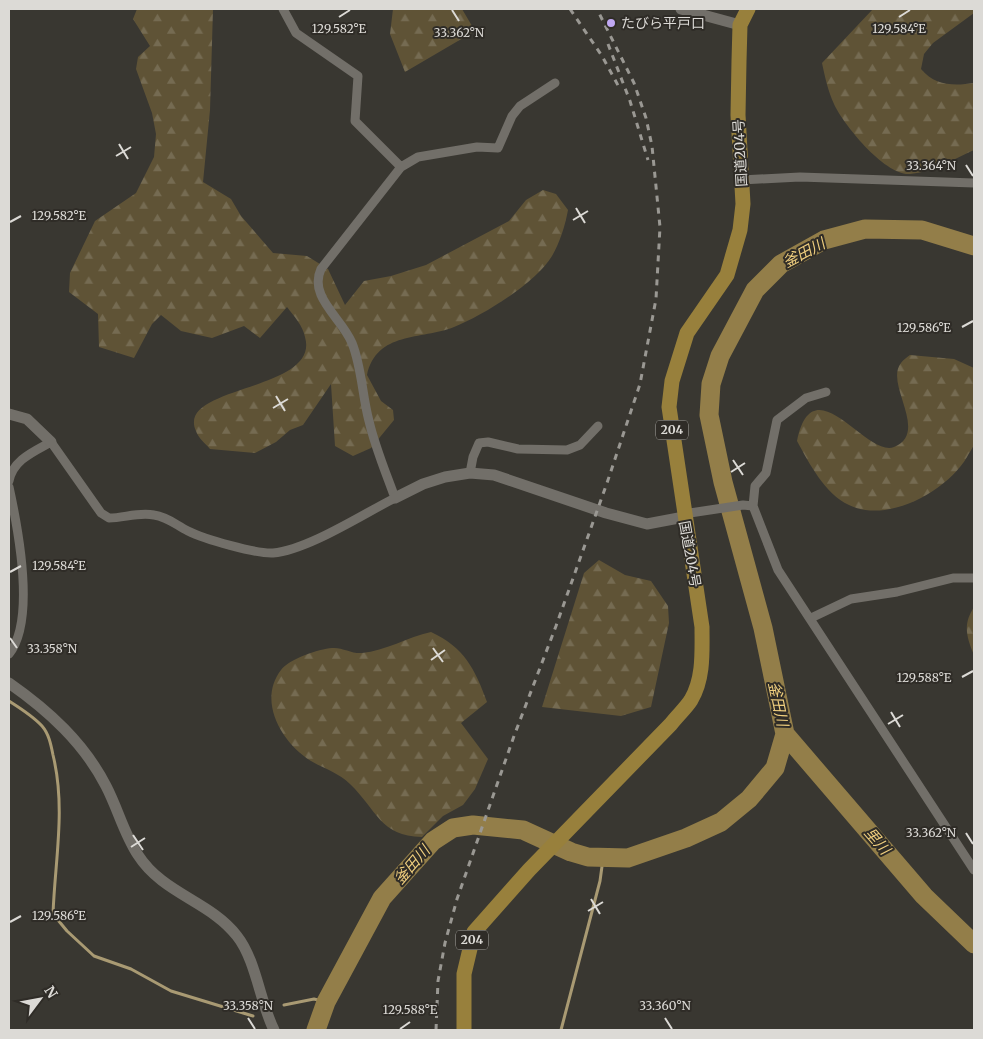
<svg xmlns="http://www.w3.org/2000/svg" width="983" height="1039" font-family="Merriweather,'Noto Sans JP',serif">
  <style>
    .forest { fill: url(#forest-firs) }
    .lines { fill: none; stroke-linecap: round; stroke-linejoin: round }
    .stream { stroke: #a99a73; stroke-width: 3 }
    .river { stroke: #937e49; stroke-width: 19 }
    .minor { stroke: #726f69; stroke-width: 9 }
    .tertiary { stroke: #726f69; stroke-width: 11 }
    .trunk { stroke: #98803c; stroke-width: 15 }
    .rail { stroke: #9a9893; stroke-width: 3; stroke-dasharray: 6 6; stroke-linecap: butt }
    .ticks { fill: none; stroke: #dcdad6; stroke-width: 2 }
    .poi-dot { fill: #c0a8f3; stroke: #2f2c27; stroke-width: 2 }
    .labels { text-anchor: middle; stroke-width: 4; stroke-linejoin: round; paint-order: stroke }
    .shield { fill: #2f2c27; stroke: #a8a6a2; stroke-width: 1 }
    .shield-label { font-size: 12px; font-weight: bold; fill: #dcdad6 }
    .poi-label { font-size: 14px; fill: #dcdad6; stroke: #2f2c27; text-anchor: start }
    .street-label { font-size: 14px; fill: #dcdad6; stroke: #2f2c27 }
    .water-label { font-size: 15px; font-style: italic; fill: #efce7e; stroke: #2f2c27 }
    .ticks-label { font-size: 12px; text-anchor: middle; fill: #dcdad6; stroke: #2f2c27; stroke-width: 4; stroke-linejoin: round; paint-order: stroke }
  </style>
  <defs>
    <pattern id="forest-firs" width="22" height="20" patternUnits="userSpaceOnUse" patternTransform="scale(1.25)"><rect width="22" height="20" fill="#5f5336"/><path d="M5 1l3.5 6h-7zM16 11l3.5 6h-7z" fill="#756b52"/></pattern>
  </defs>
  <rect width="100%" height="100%" fill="#393731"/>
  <path class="forest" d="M 137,9 L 213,9 L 210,110 L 203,182 L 231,199 L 241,216 L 273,253 L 307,256 L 328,269 L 345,305 L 364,281 L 391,276 L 426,265 L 509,221 L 526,200 L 543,190 L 556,194 L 568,210 C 565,226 560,242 552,256 C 536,283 482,316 454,327 C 421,340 377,331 367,375 L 381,401 L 393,410 L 394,420 L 371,448 L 353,456 L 335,446 L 331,384 L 303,425 L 290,430 L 276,442 L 255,453 L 210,449 C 206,444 198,438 196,431 C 175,385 321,392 305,337 C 303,326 294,316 287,307 L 260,338 L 244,326 L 212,338 L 181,331 L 161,315 L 152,324 L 134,358 L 99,347 L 98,314 L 69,292 L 70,273 L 95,221 L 136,193 L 154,157 L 156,134 L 152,113 L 136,69 L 138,57 L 150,46 L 133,19 Z
    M 393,9 L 462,9 L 475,31 L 405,72 L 390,34 Z
    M 873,9 L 974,9 L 974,13 L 933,43 L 924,54 L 921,69 C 935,86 954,86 974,83 L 974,150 C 954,159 933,172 910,174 C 885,176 843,124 834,104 C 828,91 825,77 822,63 Z
    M 910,355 L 954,359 L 974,368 C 976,379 977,434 974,444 C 973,448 969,453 967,457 C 947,491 888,524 849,505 C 825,494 809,463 797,441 C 813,363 866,458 894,447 C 930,432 884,384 901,363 C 903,360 907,357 910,355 Z
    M 599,560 L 625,575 L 651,581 L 668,606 L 669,623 L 651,707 L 621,716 L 542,707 L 584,573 Z
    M 974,607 L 974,655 C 966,636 963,624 974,607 Z
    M 431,632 C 464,647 475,669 487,702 L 461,723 L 488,759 L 475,789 L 463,805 L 443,816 L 422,837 C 380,836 377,810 350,784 C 339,773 323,768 311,761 C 282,743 257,701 281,670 C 289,659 319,649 332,648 C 342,647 352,654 362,653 C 385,651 408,637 431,632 Z"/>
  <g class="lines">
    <path class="stream" d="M 9,701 C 20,708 33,716 42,726 C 49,734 51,745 53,755 C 66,808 55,860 53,914 L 67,931 L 94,956 L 131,969 L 171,991 L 253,1016
      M 284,1005 L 314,999 L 326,1002
      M 561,1030 L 600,881 L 603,859"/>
    <path class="river" d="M 785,734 L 924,896 L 974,944
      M 316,1030 L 326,1002 L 382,898 L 433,841 L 453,828 L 473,825 L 523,830 L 571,852 L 588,857 L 628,858 L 686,838 L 721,822 L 749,799 L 775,768 L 785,734 L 763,628 L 723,482 L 709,415 L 711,384 L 720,356 L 755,290 L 781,264 L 824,240 L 865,229 L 922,230 L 974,246"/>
    <path class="minor" d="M 283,9 L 296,33 L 358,76 L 355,121 L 401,167
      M 741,180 L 800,177 L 974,183
      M 470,473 L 473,457 L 479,443 L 488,442 L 518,449 L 567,450 L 580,445 L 598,426
      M 9,481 C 13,460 33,452 51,442 L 101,513 L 109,518 C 124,518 138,512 154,515 C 168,517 176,525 188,531 C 204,539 256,554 273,553 C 308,550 363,514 395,498 C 386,473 375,447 369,421 C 362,395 362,368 352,343 C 342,318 308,297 321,269 L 401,167 L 418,157 L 477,147 L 498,148 L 512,116 L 520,106 L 555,83
      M 9,487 C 18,528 36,620 9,654
      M 753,506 L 755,486 L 766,473 L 777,420 L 806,398 L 826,392
      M 684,517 L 690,513 L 743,505 L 753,506 L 778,570 L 974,870
      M 811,618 L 851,599 L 897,592 L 953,578 L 974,578"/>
    <path class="tertiary" d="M 681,9 L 740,25
      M 9,414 L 27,419 L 51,442
      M 395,498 L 423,484 L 445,477 L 470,473 L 494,475 L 606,513 L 647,524 L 684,517
      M 9,683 C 49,711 84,743 106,786 C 118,809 124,834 138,855 C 163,894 210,901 237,936 C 256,960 260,1002 274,1030"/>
    <path class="trunk" d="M 464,1030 L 464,974 L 474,932 L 529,870 L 671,724 C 677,716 686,708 691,700 C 704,678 702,651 702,627 L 669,407 L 672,381 L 687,333 L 727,275 L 740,230 L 743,204 L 738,115 L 739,61 L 740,25 L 748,9"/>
    <path class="rail" d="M 570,9 L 602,56 L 620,89
      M 608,44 L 630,101 L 648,160
      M 436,1030 L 438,981 L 445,943 L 457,899 L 514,736 L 556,626 L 607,483 L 640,384 L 656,299 L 660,227 L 652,146 L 646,118 L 634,83 L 597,9"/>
  </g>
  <path class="ticks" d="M 452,10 L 459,21M 339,17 L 350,10M 899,17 L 910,10M 119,144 L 128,159M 116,156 L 131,147M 966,165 L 973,176M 576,208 L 585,223M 573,220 L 588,211M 10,222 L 21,216M 962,327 L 973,321M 276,396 L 285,411M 273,408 L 288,399M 733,460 L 743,475M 731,472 L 745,463M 10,572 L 21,566M 10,638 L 17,648M 433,648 L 443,662M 431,660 L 445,650M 962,677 L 973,671M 891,712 L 900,727M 888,724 L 903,715M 966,833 L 973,844M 133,835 L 143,850M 131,847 L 145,838M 591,899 L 600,914M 588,911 L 603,902M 10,922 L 21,916M 248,1018 L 255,1029M 665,1018 L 672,1029M 400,1029 L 410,1022"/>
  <circle class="poi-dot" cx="611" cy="23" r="5"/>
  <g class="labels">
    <g class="shield">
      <rect x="656" y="420.5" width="32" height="19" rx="4"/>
      <rect x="456" y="930.5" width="32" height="19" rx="4"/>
    </g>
    <g class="shield-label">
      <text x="672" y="434">204</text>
      <text x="472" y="944">204</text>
    </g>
    <g class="poi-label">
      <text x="621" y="28">たびら平戸口</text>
    </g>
    <g class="street-label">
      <text transform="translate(740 153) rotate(-93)" y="5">国道204号</text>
      <text transform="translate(690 554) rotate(80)" y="5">国道204号</text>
    </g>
    <g class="water-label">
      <text transform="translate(804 253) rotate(-28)" y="5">釜田川</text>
      <text transform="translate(778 704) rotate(78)" y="5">釜田川</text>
      <text transform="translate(877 841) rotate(49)" y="5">里川</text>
      <text transform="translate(412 865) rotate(-49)" y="5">釜田川</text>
    </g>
  </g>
  <g class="ticks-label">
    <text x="339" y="33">129.582°E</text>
    <text x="899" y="33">129.584°E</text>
    <text x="459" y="37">33.362°N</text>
    <text x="931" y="170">33.364°N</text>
    <text x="59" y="220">129.582°E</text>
    <text x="924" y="332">129.586°E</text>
    <text x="59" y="570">129.584°E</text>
    <text x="52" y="653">33.358°N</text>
    <text x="924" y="682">129.588°E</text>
    <text x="931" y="837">33.362°N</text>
    <text x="59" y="920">129.586°E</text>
    <text x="248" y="1010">33.358°N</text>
    <text x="665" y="1010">33.360°N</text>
    <text x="410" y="1014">129.588°E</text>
  </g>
  <rect width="983" height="1039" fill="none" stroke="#dcdad6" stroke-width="20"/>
  <g transform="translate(40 999) rotate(58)" stroke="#2f2c27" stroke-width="4" paint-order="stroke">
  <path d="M0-4L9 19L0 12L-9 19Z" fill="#dcdad6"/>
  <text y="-8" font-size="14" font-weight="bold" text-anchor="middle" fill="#dcdad6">N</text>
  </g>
</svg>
